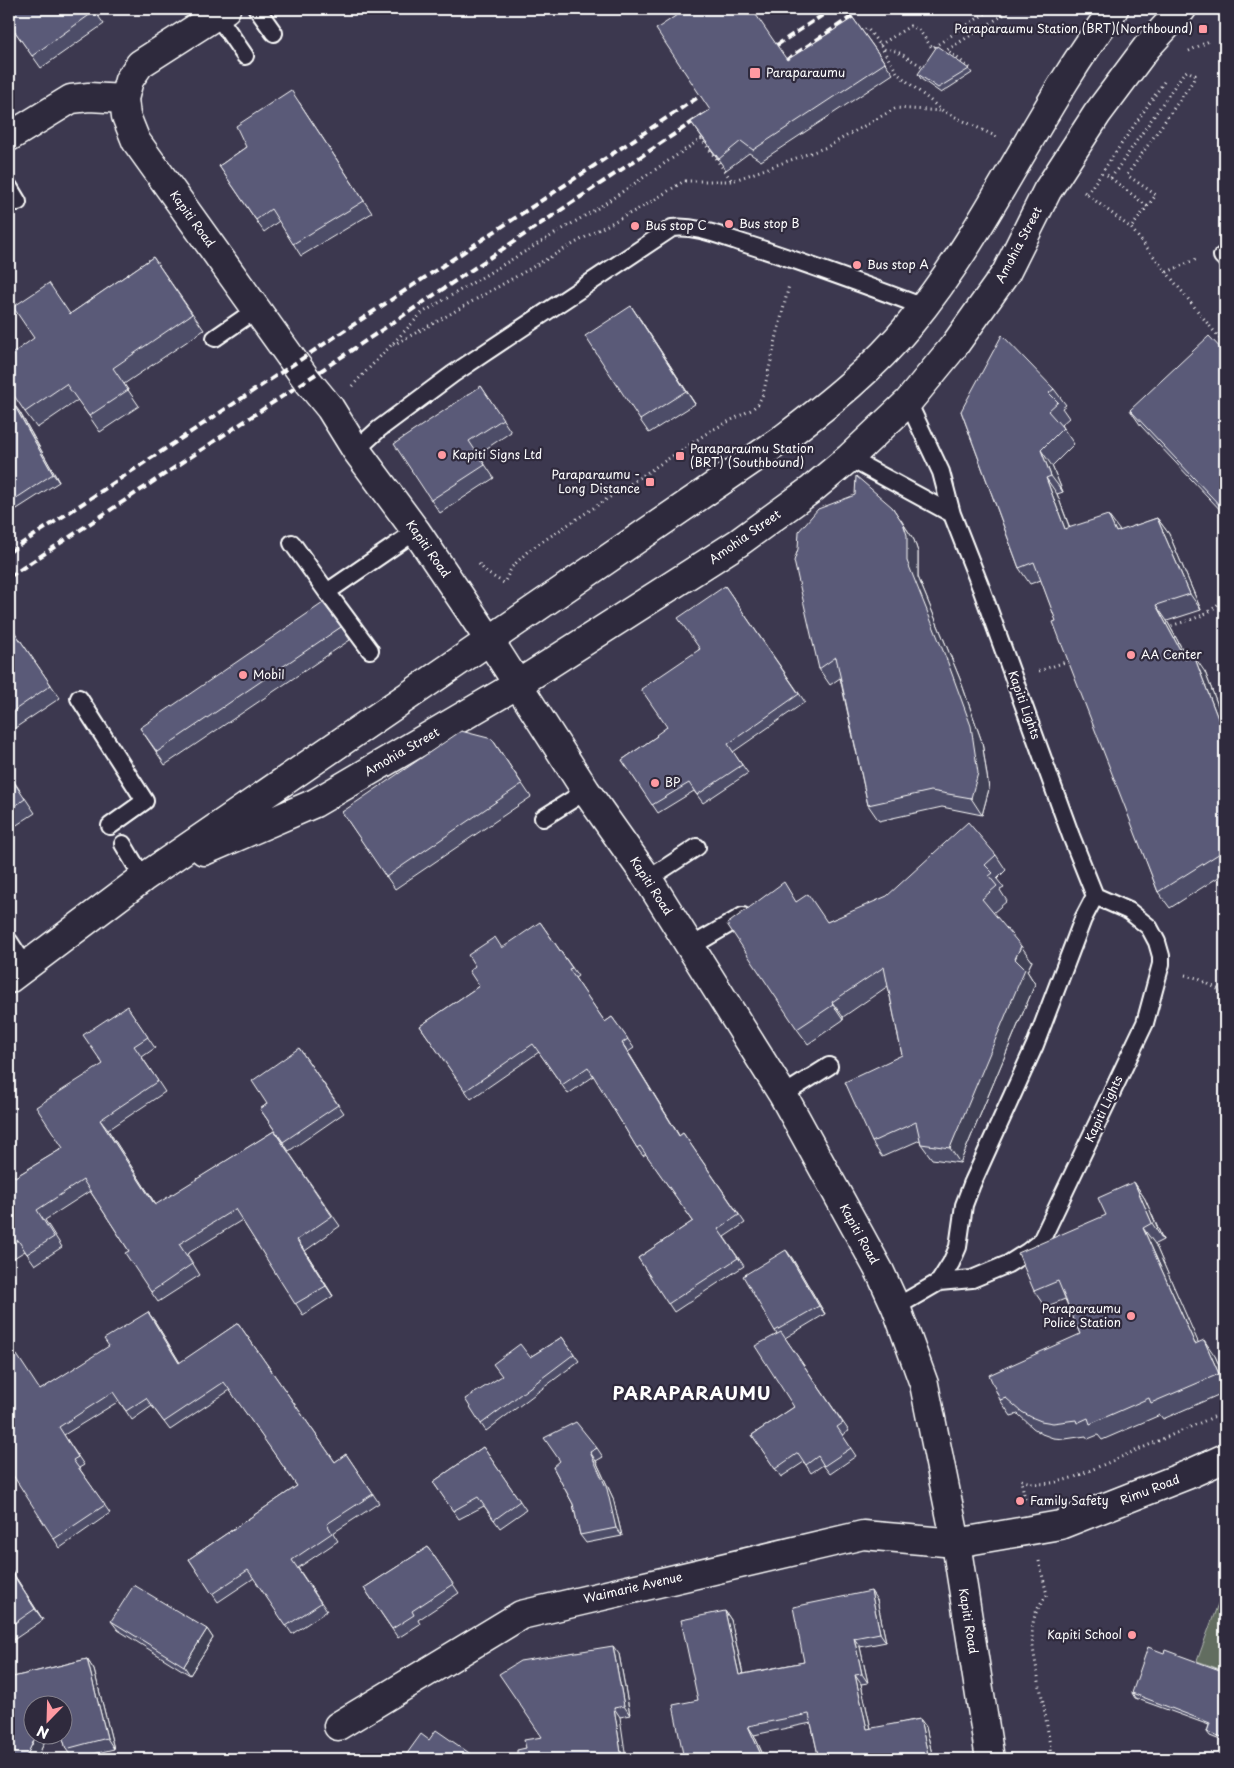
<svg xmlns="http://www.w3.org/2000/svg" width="1234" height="1768" font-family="'Playpen Sans',sans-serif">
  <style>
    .green { fill: #626d61; stroke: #b0b6b0 }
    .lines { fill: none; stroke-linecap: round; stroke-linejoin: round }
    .service-casing { stroke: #fff; stroke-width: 20 }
    .minor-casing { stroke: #fff; stroke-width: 31 }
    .tertiary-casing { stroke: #fff; stroke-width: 31 }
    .secondary-casing { stroke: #fff; stroke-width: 31 }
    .path { stroke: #fff; stroke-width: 3; stroke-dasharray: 1 4; stroke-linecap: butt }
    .service { stroke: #2f2a3d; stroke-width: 16 }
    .minor { stroke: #2f2a3d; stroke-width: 28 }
    .tertiary { stroke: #2f2a3d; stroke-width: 28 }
    .secondary { stroke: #2f2a3d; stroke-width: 28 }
    .rail { stroke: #fff; stroke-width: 4; stroke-dasharray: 8 4; stroke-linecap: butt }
    .wall { fill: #4d4d67; stroke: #fff }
    .shaded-wall { fill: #3f3f54; stroke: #fff }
    .building { fill: #5a5a78; stroke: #fff }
    .poi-dot { fill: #ff9aa2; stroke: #2f2a3d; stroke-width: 2 }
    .labels { text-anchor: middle; stroke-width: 4.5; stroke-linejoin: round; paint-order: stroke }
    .poi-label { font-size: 12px; fill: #fff; stroke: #2f2a3d; text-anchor: start }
    .street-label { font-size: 12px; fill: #fff; stroke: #2f2a3d }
    .district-label { font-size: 18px; font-weight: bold; letter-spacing: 1px; fill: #fff; stroke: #2f2a3d }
  </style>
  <rect width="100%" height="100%" fill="#3c384f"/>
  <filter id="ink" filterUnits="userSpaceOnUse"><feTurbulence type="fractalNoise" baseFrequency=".02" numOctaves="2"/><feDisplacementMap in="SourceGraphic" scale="10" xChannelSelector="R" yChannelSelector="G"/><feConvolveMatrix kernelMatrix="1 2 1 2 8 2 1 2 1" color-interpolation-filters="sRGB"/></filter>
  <g filter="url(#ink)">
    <path class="green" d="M 1223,1590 L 1225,1591 L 1225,1671 L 1197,1661 Z"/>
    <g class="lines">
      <g class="service-casing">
        <path id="service" d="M 257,9 L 274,33
          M 217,15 L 245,56
          M 9,187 L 18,202
          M 1225,254 L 1222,256 L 1225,259
          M 215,338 L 257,309
          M 356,450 L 379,429 L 453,374 L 672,228 C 697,225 722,237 746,244 C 806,263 865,285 924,307
          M 849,458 L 952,514
          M 292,543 L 327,592
          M 370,650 L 327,592 L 416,531
          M 79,698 L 145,801 L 110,826
          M 543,818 L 586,791
          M 123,844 L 143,878
          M 648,879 L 697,847
          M 9,941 L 26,967
          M 690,947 L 743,916
          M 783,1095 L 829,1066
          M 939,1282 L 951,1263 L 958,1247 L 964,1205 L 972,1184 L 1035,1045 L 1083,919 L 1095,896
          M 896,1307 L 939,1282 L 972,1279 L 1008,1264 L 1027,1252 L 1041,1241 L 1145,1023 L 1161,964 L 1161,956 L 1157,942 L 1149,927 L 1129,911 L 1095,896 L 1071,836 L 981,588 L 952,514 L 941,472 L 908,402"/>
      </g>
      <g class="minor-casing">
        <path id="minor" d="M 9,137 L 71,99 L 89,97 L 124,99
          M 338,1726 L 521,1615 L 863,1535 L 956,1543"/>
      </g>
      <g class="tertiary-casing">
        <path id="tertiary" d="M 226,9 L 140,64 L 129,80 L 124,99 L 126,116 L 136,141 L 307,380 L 330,408 L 356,450 L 416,531 L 490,641"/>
      </g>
      <g class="secondary-casing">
        <path id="secondary" d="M 490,641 L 586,791 L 648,879 L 783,1095 L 880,1272 L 896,1307 L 924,1384 L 956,1543 L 990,1759
          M 204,851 L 315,803 L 518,684 L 738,543 L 812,489 L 849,458 L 908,402 L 954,346 L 1006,273 L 1047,191 L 1097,114 L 1147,47 L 1182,9
          M 9,979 L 143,878 L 784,438 C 829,404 874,368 910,324 C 990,227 1038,108 1114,9
          M 956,1543 L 1060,1525 L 1187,1475 L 1225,1458"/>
      </g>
      <path class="path" d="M 861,32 L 867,28 L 883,49 L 896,51 L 925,68
        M 880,45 L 910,26 L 919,30 L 932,48 L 992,9
        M 883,50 L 898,74 L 943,111 L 997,137
        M 1189,51 L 1209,41
        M 970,68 L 947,50 L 1013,9
        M 701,138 L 732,181
        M 1107,175 L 1148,207
        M 1111,178 L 1183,74 L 1187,71 L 1195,75 L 1193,81 L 1127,175 L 1156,195 L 1131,228
        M 1084,192 L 1131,228 L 1225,345
        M 1087,194 L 1166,79
        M 1167,272 L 1197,259
        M 393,345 L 436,322 L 598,230 L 646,205 L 684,181 L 732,181 L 827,147 L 896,108 L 943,111
        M 352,386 L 422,313 L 598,208 L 704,137
        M 479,564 L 487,573 L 504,583 L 512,567 L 528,551 L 712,430 L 751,410 L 758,404 L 763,394 L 789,285
        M 1167,627 C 1188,620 1220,615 1225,590
        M 1039,671 L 1071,660
        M 1185,975 L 1197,978 L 1225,993
        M 1025,1499 L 1021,1480 C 1042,1487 1054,1483 1075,1477 L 1225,1412
        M 1039,1561 L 1047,1595 C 1041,1603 1036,1610 1034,1619 C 1029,1637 1035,1658 1038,1676 C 1043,1703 1049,1731 1051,1759"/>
      <use href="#service" class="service"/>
      <use href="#minor" class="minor"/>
      <use href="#tertiary" class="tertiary"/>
      <use href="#secondary" class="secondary"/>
      <path class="rail" d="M 766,52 L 832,9
        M 776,67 L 863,9
        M 9,552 L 712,88
        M 9,577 L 307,380 L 703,115"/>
    </g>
    <path class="wall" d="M 93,9 L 104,24 L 41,68 L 9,23 Z
      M 853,18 L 893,74 L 761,161 L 749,153 L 726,170 L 691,122 Z
      M 969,69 L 972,73 L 941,93 L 921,79 L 918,74 Z
      M 299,102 L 372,213 L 301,256 L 279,221 L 264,232 L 219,166 L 246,147 Z
      M 153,257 L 204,330 L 124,384 L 139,406 L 100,432 L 78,400 L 37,428 L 25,412 L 70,314 Z
      M 640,319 L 695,404 L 649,433 L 640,420 Z
      M 1225,353 L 1225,515 L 1141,426 L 1130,410 Z
      M 481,386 L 511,432 L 478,454 L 494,478 L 440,513 L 431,500 Z
      M 1054,389 L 1066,405 L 1062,408 L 1069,418 L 1061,425 L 1074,444 L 1052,466 L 1063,492 L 1057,494 L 1070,528 L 1120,531 L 1157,518 L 1169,534 L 1201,610 L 1167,621 L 1187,658 L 1205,672 L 1225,724 L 1225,873 L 1170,908 L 1158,892 L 1041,580 L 1030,584 L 1019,568 L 961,411 Z
      M 9,406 L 19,411 L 59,482 L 9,514 Z
      M 892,507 L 914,540 L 918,552 L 918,577 L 960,679 L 982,742 L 989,789 L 982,815 L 942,807 L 879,821 L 868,805 L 840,678 L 830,685 L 819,669 Z
      M 725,586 L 805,702 L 733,752 L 748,773 L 703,803 L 694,791 L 658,813 L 622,760 L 657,736 L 667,727 Z
      M 9,624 L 60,698 L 9,732 Z
      M 341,627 L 350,640 L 165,765 L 140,728 Z
      M 492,739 L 531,797 L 395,889 L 342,812 Z
      M 9,774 L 35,813 L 9,830 Z
      M 996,855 L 1006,870 L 997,879 L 1004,888 L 1000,890 L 1007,901 L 993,913 L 1032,961 L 1027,971 L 1035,984 L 960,1163 L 932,1159 L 921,1144 L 920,1140 L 882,1157 L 872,1142 L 902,1055 L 888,986 L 843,1017 L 843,1020 L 808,1044 L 797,1029 L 797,901 L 827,922 Z
      M 540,922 L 578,976 L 575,978 L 605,1022 L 612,1017 L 634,1048 L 628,1052 L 679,1136 L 683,1133 L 745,1223 L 724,1237 L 744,1266 L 674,1312 L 638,1258 L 693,1221 L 646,1154 L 643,1156 L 637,1148 L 594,1076 L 568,1094 L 539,1052 L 471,1099 L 420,1026 L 479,986 Z
      M 127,1006 L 155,1048 L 142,1057 L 165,1092 L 108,1130 L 156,1205 L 274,1131 L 340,1226 L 305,1251 L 333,1296 L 303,1315 L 242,1220 L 187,1254 L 200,1275 L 158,1302 L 151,1292 L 129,1251 L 90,1191 L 45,1220 L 62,1247 L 35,1265 L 25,1251 L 9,1261 L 9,1167 L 15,1177 L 63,1148 L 103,1064 Z
      M 299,1048 L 344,1113 L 289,1151 L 260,1109 L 267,1104 Z
      M 1134,1182 L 1145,1199 L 1163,1240 L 1155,1244 L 1198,1343 L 1215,1356 L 1225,1379 L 1225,1392 L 1163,1419 L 1160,1415 L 1102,1440 L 1098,1435 L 1088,1439 L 1086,1436 L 1065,1439 L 1053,1438 L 1042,1434 L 1033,1428 L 1018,1414 L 1011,1416 L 1000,1400 L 1080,1334 L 1065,1299 L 1045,1307 L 1034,1291 L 1106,1215 Z
      M 786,1250 L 792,1258 L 825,1314 L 785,1338 L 849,1431 L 842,1435 L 856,1456 L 830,1474 L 823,1465 L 811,1473 L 804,1462 L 781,1477 L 752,1435 L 794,1407 L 777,1334 L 775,1331 Z
      M 154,1320 L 180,1363 L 238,1323 L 335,1462 L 346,1454 L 379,1503 L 333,1533 L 338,1541 L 298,1568 L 327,1611 L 292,1634 L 254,1578 L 218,1602 L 189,1559 L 297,1486 L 230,1390 L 170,1430 L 152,1406 L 132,1420 L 119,1401 L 64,1435 L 84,1465 L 79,1468 L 110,1513 L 60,1548 L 54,1539 L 40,1390 Z
      M 562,1337 L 579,1361 L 486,1431 L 481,1424 L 530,1357 Z
      M 483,1447 L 526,1510 L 500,1528 L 484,1506 L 459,1519 L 433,1482 Z
      M 597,1448 L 603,1457 L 596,1461 L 613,1498 L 622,1536 L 586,1543 L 580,1535 L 573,1504 L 553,1467 Z
      M 428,1547 L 459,1593 L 418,1620 L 420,1624 L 398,1638 L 364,1588 Z
      M 9,1567 L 43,1620 L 9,1643 Z
      M 877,1600 L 886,1642 L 860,1647 L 868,1683 L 861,1684 L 871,1729 L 920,1719 L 926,1727 L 933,1759 L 819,1759 L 811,1723 L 754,1735 L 765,1759 L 684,1759 L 698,1700 L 725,1611 L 731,1620 L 743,1674 L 804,1662 Z
      M 111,1621 L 207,1629 L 213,1638 L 190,1675 L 118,1630 Z
      M 1164,1653 L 1225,1672 L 1225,1742 L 1210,1736 L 1207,1732 L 1209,1725 L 1135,1698 L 1132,1693 Z
      M 619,1654 L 630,1715 L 620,1717 L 517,1754 L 542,1737 Z
      M 87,1659 L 94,1670 L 114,1749 L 73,1759 L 66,1749 L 62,1735 L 62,1706 L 32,1706 L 32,1736 L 47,1736 L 37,1759 L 9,1759 L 9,1678 Z"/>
    <path class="shaded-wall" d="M 631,306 L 640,319 L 695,404 L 686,391 Z
      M 13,403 L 19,411 L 59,482 L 53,474 Z
      M 1041,450 L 1052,466 L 1063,492 L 1051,476 Z
      M 1046,478 L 1057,494 L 1076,545 L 1065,529 Z
      M 892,507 L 914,540 L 918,552 L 918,577 L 960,679 L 982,742 L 989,789 L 982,815 L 971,798 Z
      M 1108,515 L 1120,531 L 1116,532 Z
      M 1157,518 L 1169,534 L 1201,610 L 1190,594 Z
      M 1156,605 L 1167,621 L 1196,675 L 1185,659 Z
      M 1194,656 L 1205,672 L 1225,724 L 1225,737 Z
      M 1021,946 L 1032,961 L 1027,971 L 1035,984 L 960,1163 L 950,1148 L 1015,959 Z
      M 832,1002 L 843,1017 L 843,1020 L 833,1005 Z
      M 622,1043 L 628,1052 L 685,1145 L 679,1136 Z
      M 100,1120 L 108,1130 L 163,1216 L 155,1205 Z
      M 1134,1182 L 1145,1199 L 1163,1240 L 1152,1223 Z
      M 1143,1228 L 1155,1244 L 1206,1360 L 1195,1344 Z
      M 297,1240 L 305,1251 L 333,1296 L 326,1286 Z
      M 786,1250 L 792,1258 L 825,1314 L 819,1306 Z
      M 148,1312 L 154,1320 L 185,1371 L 179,1363 Z
      M 1204,1340 L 1215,1356 L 1225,1379 L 1225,1383 L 1219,1374 Z
      M 590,1452 L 596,1461 L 613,1498 L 622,1536 L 616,1528 Z
      M 9,1567 L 13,1573 L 43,1620 L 35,1609 Z
      M 871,1591 L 877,1600 L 886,1642 L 880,1633 Z
      M 725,1611 L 731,1620 L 745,1684 L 739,1675 Z
      M 207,1629 L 213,1638 L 190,1675 L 184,1666 Z
      M 854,1638 L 860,1647 L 868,1683 L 862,1674 Z
      M 613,1646 L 619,1654 L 630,1715 L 624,1706 Z
      M 87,1659 L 94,1670 L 114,1749 L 107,1738 Z
      M 855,1675 L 861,1684 L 873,1738 L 867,1729 Z
      M 53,1698 L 58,1706 L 49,1706 Z
      M 614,1708 L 620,1717 L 626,1759 L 622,1759 Z
      M 920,1719 L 926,1727 L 933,1759 L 929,1759 Z
      M 748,1726 L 754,1735 L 765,1759 L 763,1759 Z
      M 36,1736 L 47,1736 L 37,1759 L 25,1759 Z"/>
    <path class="building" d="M 11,9 L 93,9 L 95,11 L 32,56 L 9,23 L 9,10 Z
      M 686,9 L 752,9 L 787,60 L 853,18 L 885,63 L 753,150 L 741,141 L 719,159 L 691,122 L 710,110 L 656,29 Z
      M 937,46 L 969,69 L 938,88 L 918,74 Z
      M 291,90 L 364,201 L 293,244 L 271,209 L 256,220 L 219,166 L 246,147 L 236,126 Z
      M 153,257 L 192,314 L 113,368 L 128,390 L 89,416 L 66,384 L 25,412 L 9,388 L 9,356 L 34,338 L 13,307 L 49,283 L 70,314 Z
      M 631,306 L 686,391 L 640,420 L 585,336 Z
      M 1002,335 L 1054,389 L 1049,393 L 1058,402 L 1048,411 L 1063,428 L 1041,450 L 1051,476 L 1046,478 L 1065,529 L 1108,515 L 1116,532 L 1157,518 L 1190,594 L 1156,605 L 1185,659 L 1194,656 L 1225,737 L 1225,850 L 1158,892 L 1053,622 L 1056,621 L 1034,562 L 1019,568 L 961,411 Z
      M 1209,336 L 1225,353 L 1225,511 L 1130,410 Z
      M 481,386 L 503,419 L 469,441 L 485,465 L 431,500 L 394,444 Z
      M 13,403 L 53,474 L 9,503 L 9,406 Z
      M 856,476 L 892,507 L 903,523 L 907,535 L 907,561 L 948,663 L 971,726 L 978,773 L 971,798 L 931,791 L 868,805 L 836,657 L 819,669 L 794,561 L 798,549 L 799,531 L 818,509 L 855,495 Z
      M 725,586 L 799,694 L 728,744 L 742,765 L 697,795 L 689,783 L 652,805 L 622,760 L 657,736 L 656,735 L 667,727 L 641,689 L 700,649 L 678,618 Z
      M 323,603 L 341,627 L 157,752 L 140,728 Z
      M 9,624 L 51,685 L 9,714 Z
      M 461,731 L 492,739 L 522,784 L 386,877 L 342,812 Z
      M 9,775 L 25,799 L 9,810 Z
      M 968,822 L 996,855 L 985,865 L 993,873 L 989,876 L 997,886 L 982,899 L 1021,946 L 1015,959 L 1025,969 L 950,1148 L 921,1144 L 916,1122 L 872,1142 L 845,1082 L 902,1055 L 884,967 L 832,1002 L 833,1005 L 797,1029 L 727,924 L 784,882 L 796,902 L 808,894 L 827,922 L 887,896 Z
      M 540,922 L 572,968 L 569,969 L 605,1022 L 612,1017 L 628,1039 L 622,1043 L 679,1136 L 683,1133 L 739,1215 L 718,1229 L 738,1258 L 668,1304 L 638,1258 L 693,1221 L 640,1146 L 637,1148 L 588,1067 L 562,1085 L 533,1044 L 465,1091 L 420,1026 L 479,986 L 469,971 L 475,966 L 468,955 L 495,937 L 502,948 Z
      M 127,1006 L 148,1037 L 134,1046 L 158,1081 L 100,1120 L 155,1205 L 274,1131 L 332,1216 L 297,1240 L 326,1286 L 295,1304 L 235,1209 L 179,1244 L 192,1264 L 151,1292 L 125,1253 L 129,1251 L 83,1180 L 37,1210 L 54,1237 L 27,1254 L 18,1240 L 9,1246 L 9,1167 L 15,1177 L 63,1148 L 36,1107 L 103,1064 L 83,1035 Z
      M 299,1048 L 338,1105 L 283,1142 L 260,1109 L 267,1104 L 252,1081 Z
      M 1134,1182 L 1152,1223 L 1143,1228 L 1195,1344 L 1204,1340 L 1219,1374 L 1151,1403 L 1149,1398 L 1090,1424 L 1088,1418 L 1077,1423 L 1076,1420 L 1053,1423 L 1041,1421 L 1031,1417 L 1022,1412 L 1006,1398 L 1000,1400 L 989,1375 L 1080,1334 L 1058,1281 L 1034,1291 L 1018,1253 L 1106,1215 L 1098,1198 Z
      M 786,1250 L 819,1306 L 775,1331 L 743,1276 Z
      M 148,1312 L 179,1363 L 238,1323 L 335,1462 L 346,1454 L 373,1494 L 327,1524 L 332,1533 L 292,1560 L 321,1603 L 286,1626 L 248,1570 L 212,1594 L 189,1559 L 297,1486 L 224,1382 L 164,1422 L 146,1398 L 126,1411 L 113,1392 L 59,1427 L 78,1457 L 73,1460 L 105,1505 L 54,1539 L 9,1469 L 9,1360 L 17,1355 L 40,1390 L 109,1346 L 104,1339 Z
      M 781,1332 L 843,1423 L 837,1427 L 851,1448 L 824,1466 L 818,1456 L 806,1465 L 798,1453 L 775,1469 L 752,1435 L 794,1407 L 755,1346 Z
      M 562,1337 L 574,1354 L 481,1424 L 465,1399 L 502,1376 L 493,1364 L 520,1344 L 530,1357 Z
      M 576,1422 L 597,1448 L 590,1452 L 607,1489 L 616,1528 L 580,1535 L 573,1504 L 553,1467 L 560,1461 L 544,1438 Z
      M 483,1447 L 520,1501 L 494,1520 L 478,1497 L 453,1511 L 433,1482 Z
      M 428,1547 L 453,1584 L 412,1611 L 414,1615 L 392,1629 L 364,1588 Z
      M 9,1568 L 35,1609 L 9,1627 Z
      M 134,1585 L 207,1629 L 184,1666 L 111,1621 Z
      M 871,1591 L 880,1633 L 854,1638 L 862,1674 L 855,1675 L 867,1729 L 920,1719 L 929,1759 L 819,1759 L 809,1714 L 748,1726 L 763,1759 L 684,1759 L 673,1705 L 698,1700 L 681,1620 L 725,1611 L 739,1675 L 804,1662 L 793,1607 Z
      M 613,1646 L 624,1706 L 614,1708 L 622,1759 L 493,1759 L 517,1754 L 517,1750 L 526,1748 L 524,1740 L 542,1737 L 499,1674 L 520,1661 Z
      M 1148,1647 L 1164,1653 L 1165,1650 L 1225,1672 L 1225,1738 L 1207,1732 L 1210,1723 L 1132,1693 Z
      M 87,1659 L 107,1738 L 66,1749 L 62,1735 L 62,1706 L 55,1706 L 53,1698 L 49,1706 L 32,1706 L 32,1736 L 36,1736 L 25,1759 L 9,1759 L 9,1678 Z
      M 436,1730 L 478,1759 L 403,1759 L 421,1734 L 429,1740 Z"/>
  </g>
  <g class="poi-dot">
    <rect x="1198" y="24" width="10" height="10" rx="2.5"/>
    <rect x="749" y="67" width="12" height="12" rx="2.5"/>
    <circle cx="729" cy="224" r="5"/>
    <circle cx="635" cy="226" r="5"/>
    <circle cx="857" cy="265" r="5"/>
    <circle cx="442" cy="455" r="5"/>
    <rect x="675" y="451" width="10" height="10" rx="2.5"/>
    <rect x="645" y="477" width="10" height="10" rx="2.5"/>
    <circle cx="1131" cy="655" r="5"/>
    <circle cx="243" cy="675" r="5"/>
    <circle cx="655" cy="783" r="5"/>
    <circle cx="1131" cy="1316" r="5"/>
    <circle cx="1020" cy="1501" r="5"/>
    <circle cx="1132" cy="1635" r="5"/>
  </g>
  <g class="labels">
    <g class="poi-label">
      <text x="1193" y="33" text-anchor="end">Paraparaumu Station (BRT)(Northbound)</text>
      <text x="766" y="77">Paraparaumu</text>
      <text x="739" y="228">Bus stop B</text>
      <text x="645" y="230">Bus stop C</text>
      <text x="867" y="269">Bus stop A</text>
      <text x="690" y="453">Paraparaumu Station<tspan x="690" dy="14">(BRT) (Southbound)</tspan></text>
      <text x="452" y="459">Kapiti Signs Ltd</text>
      <text x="640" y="479" text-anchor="end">Paraparaumu -<tspan x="640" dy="14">Long Distance</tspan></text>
      <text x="1141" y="659">AA Center</text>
      <text x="253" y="679">Mobil</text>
      <text x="665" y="787">BP</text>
      <text x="1121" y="1313" text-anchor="end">Paraparaumu<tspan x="1121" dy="14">Police Station</tspan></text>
      <text x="1030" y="1505">Family Safety</text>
      <text x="1122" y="1639" text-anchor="end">Kapiti School</text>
    </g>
    <g class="street-label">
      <text transform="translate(192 219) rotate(54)" y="4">Kapiti Road</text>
      <text transform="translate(1019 245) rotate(-62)" y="4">Amohia Street</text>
      <text transform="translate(745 537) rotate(-35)" y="4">Amohia Street</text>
      <text transform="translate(428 549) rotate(55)" y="4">Kapiti Road</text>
      <text transform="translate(1024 705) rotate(70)" y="4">Kapiti Lights</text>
      <text transform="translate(402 752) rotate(-30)" y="4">Amohia Street</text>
      <text transform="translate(651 886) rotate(57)" y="4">Kapiti Road</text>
      <text transform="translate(1104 1109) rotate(-65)" y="4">Kapiti Lights</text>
      <text transform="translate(859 1234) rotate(61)" y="4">Kapiti Road</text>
      <text transform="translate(1150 1490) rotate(-21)" y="4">Rimu Road</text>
      <text transform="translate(633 1588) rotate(-13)" y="4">Waimarie Avenue</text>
      <text transform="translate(968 1621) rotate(81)" y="4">Kapiti Road</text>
    </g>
    <g class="district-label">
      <text x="692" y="1400">PARAPARAUMU</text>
    </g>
  </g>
  <rect width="1234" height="1768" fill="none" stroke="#2f2a3d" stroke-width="30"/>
  <rect x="15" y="15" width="1204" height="1738" fill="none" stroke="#fff" stroke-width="2" filter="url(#ink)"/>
  <g transform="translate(48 1720) rotate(203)"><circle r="24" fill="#2f2a3d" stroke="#827f8b"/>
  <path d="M0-4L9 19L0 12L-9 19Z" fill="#ff9aa2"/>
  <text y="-8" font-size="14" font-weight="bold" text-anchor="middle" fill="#ffffff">N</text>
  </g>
</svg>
